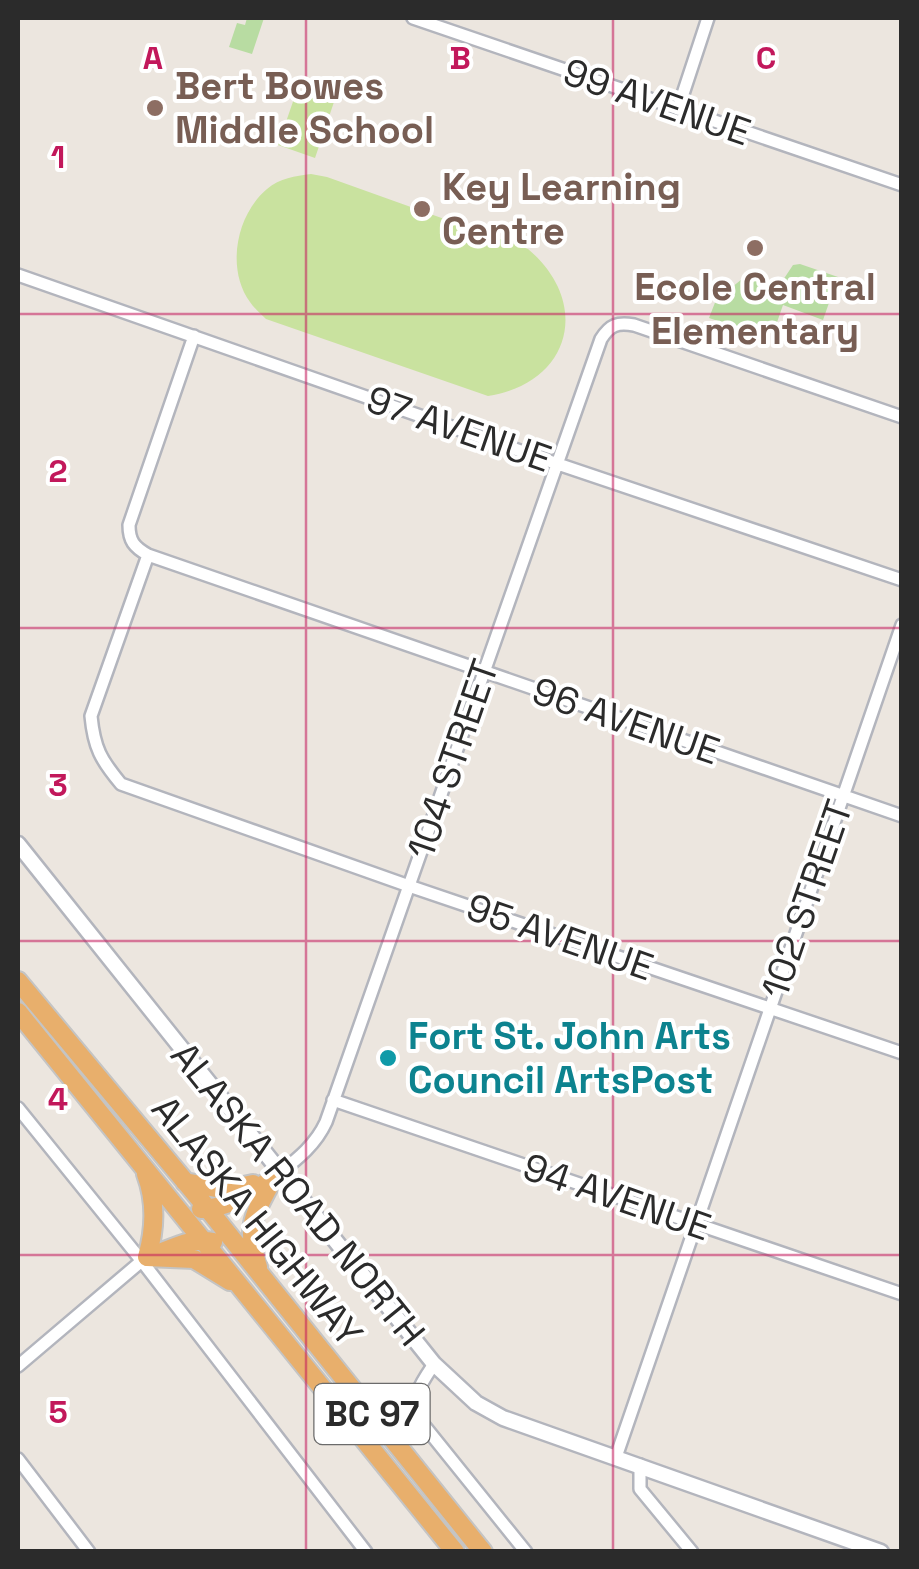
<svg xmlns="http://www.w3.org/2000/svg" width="919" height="1569" font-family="'Space Grotesk',sans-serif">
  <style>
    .green { fill: #b8dca2 }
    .pitch { fill: #c9e29f }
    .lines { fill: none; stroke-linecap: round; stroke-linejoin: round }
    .minor-casing { stroke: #b3b5bd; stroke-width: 16 }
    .tertiary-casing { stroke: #b3b5bd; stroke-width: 19 }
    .trunk-casing { stroke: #c4c4c4; stroke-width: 22 }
    .minor { stroke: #fff; stroke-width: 11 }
    .tertiary { stroke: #fff; stroke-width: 14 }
    .trunk { stroke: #e8af6c; stroke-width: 18 }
    .grid { fill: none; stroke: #c2185b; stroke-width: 2.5; stroke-opacity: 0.55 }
    .education-dot { fill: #8d6e63; stroke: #fff; stroke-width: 4 }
    .culture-dot { fill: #0f9aa8; stroke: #fff; stroke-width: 4 }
    .labels { text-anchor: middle; stroke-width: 8; stroke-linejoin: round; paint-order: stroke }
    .shield { fill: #fff; stroke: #6b6b6b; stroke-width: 2.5 }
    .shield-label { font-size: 35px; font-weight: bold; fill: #2b2b2b }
    .education-label { font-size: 38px; font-weight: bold; fill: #785e54; stroke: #fff; text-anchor: start }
    .street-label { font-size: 38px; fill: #2b2b2b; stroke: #fff }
    .culture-label { font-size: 38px; font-weight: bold; fill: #0d838f; stroke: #fff; text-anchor: start }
    .grid-label { font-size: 32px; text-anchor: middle; font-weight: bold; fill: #c2185b; stroke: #fff; stroke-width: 8; stroke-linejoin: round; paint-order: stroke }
  </style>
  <rect width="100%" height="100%" fill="#ece6df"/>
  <path class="green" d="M 247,18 L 264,18 L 252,54 L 229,47 L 237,23 L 245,25 Z
    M 800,264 L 838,277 L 823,320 L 783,305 L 775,328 L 754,333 L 709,318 L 716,300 L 747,275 L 781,283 L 793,265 Z"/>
  <path class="pitch" d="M 297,90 L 334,102 L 315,158 L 278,145 Z
    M 311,174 L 327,177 L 528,249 C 592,303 571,383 488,396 L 266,319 C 261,314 254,308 250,302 C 226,269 236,215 267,189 C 280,178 295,176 311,174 Z"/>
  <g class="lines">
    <g class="minor-casing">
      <path id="minor" d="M 413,18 L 902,185
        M 678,109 L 708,18
        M 18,275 L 546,460 L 902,580
        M 194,336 L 129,525 C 129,541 134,547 148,555 L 902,816
        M 148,555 L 91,716 C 94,748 101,760 121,784 L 409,886 L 902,1053
        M 333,1100 L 902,1294
        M 18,1108 L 141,1260 L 366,1552
        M 276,1176 C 296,1160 315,1146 326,1122 L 601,339 C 610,325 617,322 634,325 L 902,417
        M 434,1364 C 422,1382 411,1396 418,1418 L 526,1552
        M 18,1366 L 144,1259
        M 616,1457 L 902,625
        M 18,1459 L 89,1552
        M 640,1465 L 640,1489 L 692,1552"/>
    </g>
    <g class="tertiary-casing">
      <path id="tertiary" d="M 18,844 L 434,1364 L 476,1403 L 503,1418 L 881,1552"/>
    </g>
    <g class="trunk-casing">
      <path id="trunk" d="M 18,981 L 208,1209 L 483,1552
        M 18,1012 L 455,1552
        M 146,1174 C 156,1201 155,1230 147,1257
        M 185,1182 L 226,1190 L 253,1184
        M 201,1209 C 228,1208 250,1193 272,1179
        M 157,1254 C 175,1247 194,1237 213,1242
        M 147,1257 L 194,1259 L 230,1281
        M 258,1267 C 245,1226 254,1215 273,1179"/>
    </g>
    <use href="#minor" class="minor"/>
    <use href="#tertiary" class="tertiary"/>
    <use href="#trunk" class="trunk"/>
  </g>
  <path class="grid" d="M 306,18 L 306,1552M 613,18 L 613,1552M 18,314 L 902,314M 18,628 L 902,628M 18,941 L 902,941M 18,1255 L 902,1255"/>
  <g class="education-dot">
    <circle cx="155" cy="108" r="10"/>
    <circle cx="422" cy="209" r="10"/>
    <circle cx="755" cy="248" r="10"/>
  </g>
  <circle class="culture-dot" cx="388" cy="1058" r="10"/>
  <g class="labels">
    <rect class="shield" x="314.5" y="1384" width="115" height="60" rx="8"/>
    <g class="shield-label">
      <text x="372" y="1426">BC 97</text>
    </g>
    <g class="education-label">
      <text x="175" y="99">Bert Bowes<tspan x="175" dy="44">Middle School</tspan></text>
      <text x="442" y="200">Key Learning<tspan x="442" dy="44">Centre</tspan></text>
      <text x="755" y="300" text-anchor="middle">Ecole Central<tspan x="755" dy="44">Elementary</tspan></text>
    </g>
    <g class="street-label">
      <text transform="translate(657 102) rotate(19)" y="13">99 AVENUE</text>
      <text transform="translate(459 429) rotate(19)" y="13">97 AVENUE</text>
      <text transform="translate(626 721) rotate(19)" y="13">96 AVENUE</text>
      <text transform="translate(453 759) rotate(-71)" y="13">104 STREET</text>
      <text transform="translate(807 899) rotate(-71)" y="13">102 STREET</text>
      <text transform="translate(560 937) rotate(19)" y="13">95 AVENUE</text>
      <text transform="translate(298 1194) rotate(51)" y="13">ALASKA ROAD NORTH</text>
      <text transform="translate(617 1197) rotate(19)" y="13">94 AVENUE</text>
      <text transform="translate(257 1221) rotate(51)" y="13">ALASKA HIGHWAY</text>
    </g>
    <g class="culture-label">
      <text x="408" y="1049">Fort St. John Arts<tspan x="408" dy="44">Council ArtsPost</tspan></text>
    </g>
  </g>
  <g class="grid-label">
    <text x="153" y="69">A</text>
    <text x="460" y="69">B</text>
    <text x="766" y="69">C</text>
    <text x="58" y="168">1</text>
    <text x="58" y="482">2</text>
    <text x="58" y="796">3</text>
    <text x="58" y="1110">4</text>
    <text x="58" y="1423">5</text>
  </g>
  <rect width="919" height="1569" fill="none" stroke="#2b2b2b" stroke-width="40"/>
</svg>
